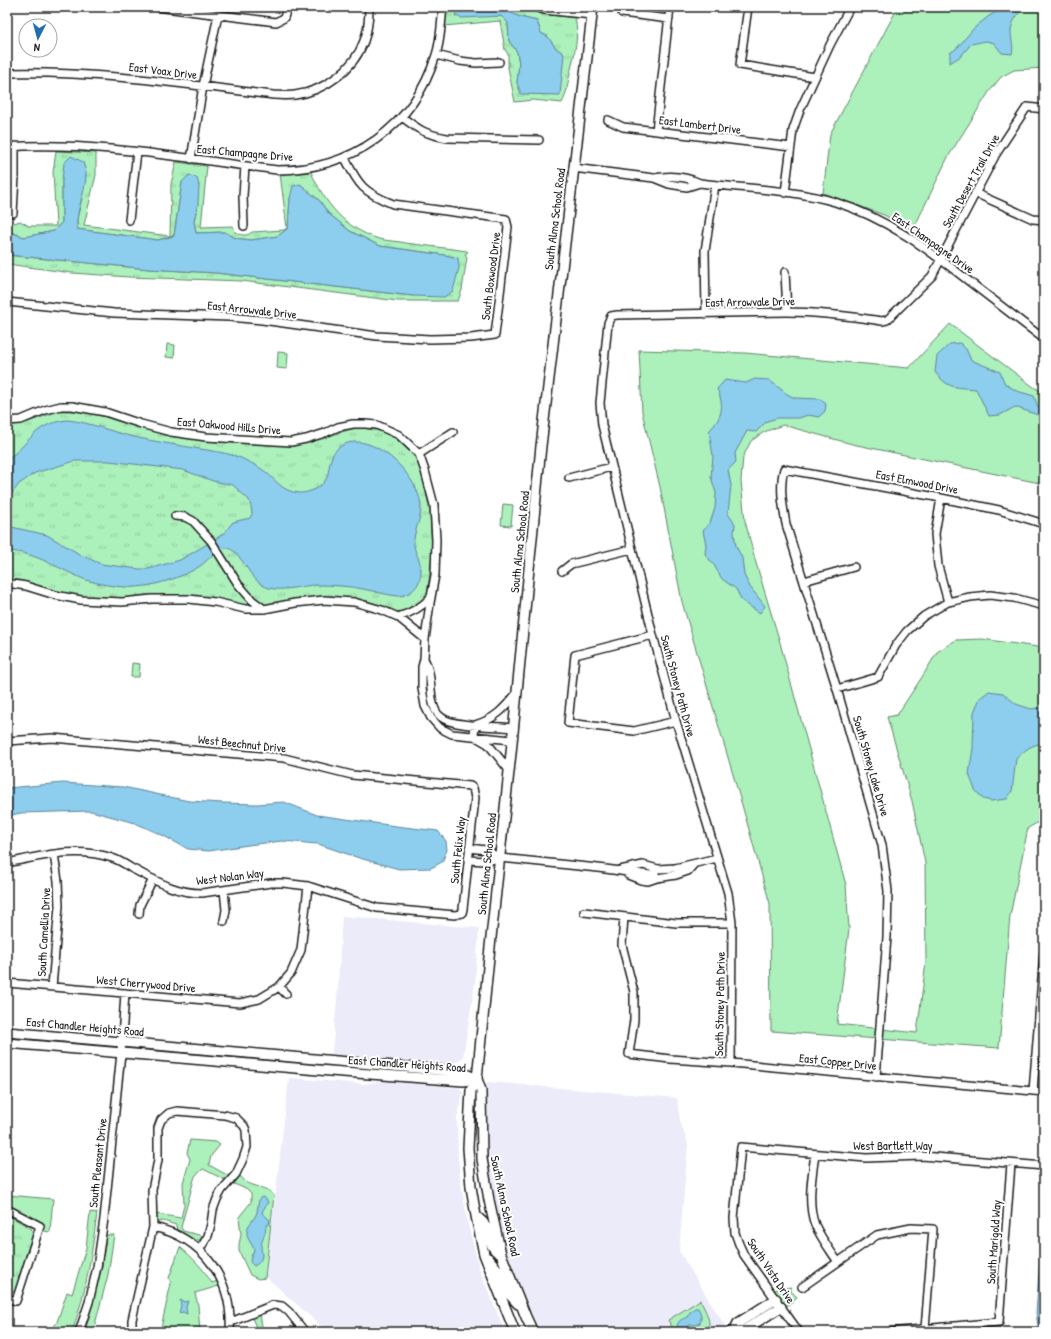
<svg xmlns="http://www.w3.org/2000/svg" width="1051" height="1339" font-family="'Patrick Hand',sans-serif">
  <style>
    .built { fill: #ebebfa }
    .grass { fill: #acf0bb; stroke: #64866c }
    .park { fill: url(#park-tufts); stroke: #64866c; fill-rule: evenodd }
    .water { fill: #8dcdee; stroke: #60869a }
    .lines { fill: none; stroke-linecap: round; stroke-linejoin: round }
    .street-casing { stroke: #1c1c1c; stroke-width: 10 }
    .secondary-casing { stroke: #1c1c1c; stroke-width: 12 }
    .street { stroke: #fff; stroke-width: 7 }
    .secondary { stroke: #fff; stroke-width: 9 }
    .labels { text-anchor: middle; stroke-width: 4; stroke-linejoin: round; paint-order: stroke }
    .street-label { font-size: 12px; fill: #1c1c1c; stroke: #fff }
  </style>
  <defs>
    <pattern id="park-tufts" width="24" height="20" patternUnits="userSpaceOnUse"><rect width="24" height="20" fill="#acf0bb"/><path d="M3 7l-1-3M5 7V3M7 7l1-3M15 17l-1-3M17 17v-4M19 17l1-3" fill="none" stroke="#93cda0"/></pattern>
  </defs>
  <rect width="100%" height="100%" fill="#fff"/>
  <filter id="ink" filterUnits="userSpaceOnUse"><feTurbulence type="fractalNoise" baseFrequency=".025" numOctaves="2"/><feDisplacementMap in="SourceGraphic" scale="8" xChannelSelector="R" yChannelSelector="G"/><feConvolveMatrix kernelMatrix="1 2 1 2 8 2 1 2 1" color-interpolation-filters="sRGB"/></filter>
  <g filter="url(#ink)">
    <path class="built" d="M 342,916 L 479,928 L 475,982 L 463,1057 L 453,1065 L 332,1055 L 338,987 Z
      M 289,1078 L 363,1084 L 385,1081 L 459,1088 L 463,1092 L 457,1118 L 458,1157 L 460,1178 L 468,1224 L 480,1271 L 505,1332 L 328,1332 L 266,1277 Z
      M 487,1082 L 677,1098 L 680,1121 L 688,1144 L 679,1251 L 725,1326 L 705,1332 L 540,1332 L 536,1327 L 510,1262 L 504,1243 L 495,1201 L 486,1153 L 488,1133 Z"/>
    <path class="grass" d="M 898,7 L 1044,7 L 1044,68 L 1014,70 L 1001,77 L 989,92 L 948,157 L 913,230 L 884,215 L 823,193 L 830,134 Z
      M 950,324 L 1035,388 L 1044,392 L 1044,484 L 852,444 L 783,425 L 764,432 L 751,441 L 743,457 L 741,481 L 745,521 L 756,563 L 779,639 L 846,885 L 849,929 L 837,1024 L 917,1033 L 926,962 L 925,863 L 912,801 L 887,717 L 897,715 L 924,674 L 937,652 L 956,640 L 982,639 L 1044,648 L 1044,819 L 1028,828 L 1010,916 L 999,1048 L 771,1031 L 770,904 L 742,805 L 682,602 L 660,487 L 642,412 L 639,350 L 745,353 L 909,368 Z
      M 167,344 L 175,345 L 174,358 L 166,357 Z
      M 278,352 L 288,353 L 287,369 L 277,368 Z
      M 503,504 L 513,505 L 511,526 L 501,525 Z
      M 132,663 L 140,664 L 139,677 L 131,677 Z
      M 190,1140 L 216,1142 L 220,1145 L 211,1156 L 209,1165 L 229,1176 L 225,1180 L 203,1169 L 195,1176 L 181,1227 L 183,1231 L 203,1236 L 200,1240 L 195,1240 L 177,1230 L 176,1225 L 163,1221 L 157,1222 L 157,1214 L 181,1218 L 184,1205 L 183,1183 L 190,1159 L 187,1153 Z
      M 240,1176 L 247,1183 L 268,1190 L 274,1195 L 265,1278 L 258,1279 L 250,1275 L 239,1251 L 239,1244 L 241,1235 L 239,1217 L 251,1202 L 251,1194 L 246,1189 L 234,1184 Z
      M 7,1195 L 53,1199 L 50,1232 L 44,1231 C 44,1229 44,1227 43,1225 C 40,1219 14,1209 7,1205 Z
      M 90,1212 L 97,1213 C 92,1254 86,1293 72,1332 L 50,1332 L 57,1322 L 67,1292 L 72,1294 L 86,1248 Z
      M 106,1235 L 114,1235 L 108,1275 L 93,1332 L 85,1332 L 102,1267 Z
      M 180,1247 C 194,1259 202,1267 212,1283 L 217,1281 L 219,1286 L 195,1293 L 198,1305 L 200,1332 L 160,1332 L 171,1283 L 169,1278 Z
      M 791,1287 L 791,1291 L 797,1297 L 786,1307 L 774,1290 Z
      M 700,1300 C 704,1308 714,1324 706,1332 L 675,1332 L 668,1320 Z
      M 260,1314 L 262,1326 L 268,1332 L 258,1332 L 252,1318 Z"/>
    <path class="park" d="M 448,7 L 528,7 L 543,14 L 575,18 C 580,38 573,59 569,78 C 567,88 567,93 562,103 L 533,100 L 515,102 L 508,68 L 508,54 L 505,50 L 500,21 L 444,26 ZM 505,10 L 520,17 L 537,21 L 541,33 L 548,37 L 555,47 L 564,54 L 517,83 L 519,63 L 517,52 L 509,41 L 508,23 L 501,16 L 487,16 Z
      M 56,151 L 96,153 L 96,175 L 84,225 L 170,236 L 171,184 L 176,162 L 207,166 L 201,227 L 233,226 L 235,232 C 241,235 246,237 252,232 L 284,230 L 287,228 L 280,174 L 311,172 C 325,203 344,228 379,239 C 387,241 397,241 406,243 C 427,246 447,248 467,251 L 468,252 L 465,254 L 467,257 L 462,290 L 458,301 L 398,301 L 242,281 L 129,277 L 72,273 L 7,264 L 7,255 L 149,269 L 216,273 L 413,296 L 458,258 L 445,255 L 380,246 L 350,231 L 328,213 L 320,201 L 300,184 L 290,198 L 288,228 L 278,236 L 251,240 L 235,238 L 225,232 L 196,233 L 194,221 L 198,203 L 182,182 L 174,235 L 158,240 L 77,229 L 77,219 L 82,198 L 86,174 L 62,180 L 62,222 L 54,231 L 24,237 L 7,231 L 7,220 L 14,223 L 20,221 L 29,226 L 56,226 L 53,172 Z
      M 59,411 L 80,411 L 102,416 L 137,427 L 175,437 L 218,442 L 293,446 L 326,437 L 351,429 L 363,428 L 385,432 L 402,442 L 416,459 L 423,475 L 430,513 L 432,552 L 428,589 L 423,601 L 411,609 L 396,612 L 367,601 L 331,596 L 285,601 L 267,605 L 244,605 L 188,595 L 145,595 L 116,599 L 75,596 L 19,580 L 7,579 L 7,425 L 28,422 Z
      M 7,1215 L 31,1228 L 33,1233 L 15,1291 L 9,1293 L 7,1293 Z"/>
    <path class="water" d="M 1006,7 L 1024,7 C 1018,13 1011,23 1011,32 C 1011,40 1014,46 1012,54 L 1002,53 L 994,43 L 986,41 L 971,44 L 961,56 L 950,63 L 950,53 L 957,48 L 974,28 L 989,16 Z
      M 458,8 L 484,8 L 505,10 L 520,17 L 537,21 L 541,33 L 548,37 L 555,47 L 564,54 L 560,95 L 521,94 L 517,83 L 519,63 L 517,52 L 509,41 L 508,23 L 501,16 L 462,18 L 455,16 Z
      M 71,156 L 83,162 C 84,166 86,170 86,174 C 86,193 75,211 77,229 L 158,240 L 174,236 L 182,182 L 189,175 L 197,178 L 199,186 L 198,203 L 194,221 L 196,233 L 225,232 L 235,238 L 251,240 L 278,236 L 288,228 L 290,198 L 293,186 L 300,184 L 320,201 L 328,213 L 350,231 L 380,246 L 445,255 L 458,258 L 459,268 L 453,291 L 444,297 L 413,296 L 216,273 L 149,269 L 7,255 L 7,231 L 24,237 L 54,231 L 62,222 L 62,180 L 64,163 Z
      M 960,343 L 966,349 L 971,360 L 1000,372 L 1005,384 L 1017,391 L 1034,396 L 1038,407 L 1044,408 L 1044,420 L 1038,415 L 1015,407 L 1000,415 L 989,416 L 976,389 C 955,387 948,389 935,372 L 937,356 L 950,344 Z
      M 755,379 L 769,380 L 787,394 L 795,398 L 820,399 L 826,404 L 825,411 L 819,417 L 808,415 L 799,418 L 778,418 L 767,421 L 756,432 L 747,431 L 735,453 L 736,462 L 728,470 L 731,485 L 728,514 L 735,524 L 734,533 L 736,546 L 742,558 L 744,575 L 750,587 L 765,606 L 760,613 L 742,601 L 736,589 L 722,579 L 714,565 L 705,554 L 706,545 L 703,531 L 710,523 L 715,508 L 716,493 L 711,477 L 713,456 L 709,431 C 722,418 725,406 717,389 L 725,380 L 746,383 Z
      M 67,420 C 90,422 111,432 134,437 C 156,442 178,445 200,449 C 213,451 228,453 241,458 C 247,461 254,464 260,468 C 275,477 280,492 300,493 C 310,493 323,487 327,477 C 329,471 329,465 331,459 C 336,443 353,439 368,444 C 391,451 421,483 421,508 C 421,520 413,532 414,544 C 414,551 419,557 420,564 C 424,580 415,595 398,596 C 386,595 374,591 363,589 C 348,586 332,585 317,585 C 302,585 284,592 269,588 C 249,583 241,548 226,548 C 217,548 205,564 197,568 C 179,579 145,589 125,587 C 111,586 99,584 86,580 C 60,570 36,552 7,551 L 7,526 L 47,535 L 81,555 L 101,564 L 139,569 L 148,569 L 180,560 L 214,540 L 224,533 L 233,522 L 250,518 L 252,514 L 251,507 L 249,500 L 233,485 L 213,481 L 183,470 L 109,461 L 75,461 L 35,473 L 19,484 L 7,500 L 7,459 C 31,444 32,424 67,420 Z
      M 989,691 L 1003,693 L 1016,704 L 1031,709 L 1044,707 L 1044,744 C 1032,743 1024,751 1016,759 L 1012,791 L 1007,799 L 991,801 L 983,799 L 975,790 L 969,774 L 973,748 L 974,712 L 980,698 Z
      M 63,783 L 123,787 L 189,801 L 223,803 L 257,804 L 284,802 L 317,815 L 396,826 L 438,831 L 446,841 L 447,850 L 442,862 L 431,868 L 399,869 L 359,858 L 318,844 L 282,841 L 248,845 L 209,851 L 188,849 L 162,835 L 135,823 L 91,811 L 21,813 L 7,816 L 7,788 Z
      M 262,1197 L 265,1198 L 268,1202 L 263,1210 L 262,1213 L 270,1220 L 269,1224 L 266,1226 C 266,1233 262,1239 261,1246 C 261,1250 262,1253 262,1256 C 261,1261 258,1264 254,1266 L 250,1262 L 251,1256 L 254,1251 C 253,1244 247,1240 247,1233 C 246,1225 255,1220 257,1212 C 258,1208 258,1203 259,1199 Z
      M 1044,1205 L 1044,1332 L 1039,1332 L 1036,1313 Z
      M 180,1300 L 184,1302 L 188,1301 L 186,1307 L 187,1314 L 183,1312 L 179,1313 L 181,1306 Z
      M 695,1308 L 698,1308 C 701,1312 702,1318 700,1323 L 695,1325 L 689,1325 L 683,1329 L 679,1328 L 677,1326 C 679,1319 682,1320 687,1317 L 690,1312 Z"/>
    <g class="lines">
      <g class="street-casing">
        <path id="street" d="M 157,7 L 276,22 L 284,18 L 287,7
          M 535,7 L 544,10 L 592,15
          M 748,7 L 740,65 L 815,77
          M 622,13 L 669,19
          M 436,55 L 460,61 L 476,63 L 499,62
          M 7,73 C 97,71 184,84 273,95 C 280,95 288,96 295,95 C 325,91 354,69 364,41 C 368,30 369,18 369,7
          M 402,117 C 419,130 425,134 447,138 L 539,140
          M 608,120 L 623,127 L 791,147
          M 656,131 L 670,7
          M 7,147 C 95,141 189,159 277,170 C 351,170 414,127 436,55 C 441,40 441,23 443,7
          M 191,159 L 203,86 L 218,15
          M 573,168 L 654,178 L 669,184 L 687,187 L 700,183
          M 654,178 C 670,175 685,176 700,183 C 744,189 792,189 835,202 C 886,218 928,249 970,282 C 995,301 1019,320 1044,339
          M 785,193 L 793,130 L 800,110 L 830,45 L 850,7
          M 975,193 L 1033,219 L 1044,220
          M 13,213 L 15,176 L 15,146
          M 129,220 L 137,152
          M 244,226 L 243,196 L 245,166
          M 785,272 L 787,312
          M 7,302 L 114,313 L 229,317 L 262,320 L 377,336 L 430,339 L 471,338 L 495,335 L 508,227 L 506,219 L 393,204 C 383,200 371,195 363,187 C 355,179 350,168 345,158
          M 706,314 L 705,251 L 715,185
          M 7,421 L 21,420 L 45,410 L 61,406 L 72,406 L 105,412 L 141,424 L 171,432 L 206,437 L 291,442 L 306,439 L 325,433 L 338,427 L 353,424 L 365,424 L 377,425 L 399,435 L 419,454 L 425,471 L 434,505 L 436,540 L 435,575 L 430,603 L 425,639 L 424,659 L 422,667 L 422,688 L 425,706 L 431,718 L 440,728 L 452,734 L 512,740
          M 419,454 L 453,432
          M 569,478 L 611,467
          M 941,498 L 935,534 L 938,566 L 948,602
          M 175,516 L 185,517 L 193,521 L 211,541 L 238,584 L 252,600 L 264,609
          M 562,571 L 571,564 L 632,549
          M 804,581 L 854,567
          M 7,583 L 26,586 L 55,595 L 81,600 L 122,602 L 152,599 L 189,599 L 215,602 L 245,609 L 264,609 L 295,603 L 324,600 L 354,602 L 382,610 L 398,617 L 425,639
          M 398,617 C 411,613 421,608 430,598
          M 653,635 L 575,655 L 568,723 L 634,731 L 676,721
          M 424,659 C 431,670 430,685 432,698 C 433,705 435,713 441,717 C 452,727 497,726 514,728
          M 837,689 L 878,677 L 896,645 L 907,631 L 924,616 L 948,602 L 970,597 L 990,595 L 1014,598 L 1044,606
          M 7,741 L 52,738 L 284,758 L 352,775 L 470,786 L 473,788 L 475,798 L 463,909 L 462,913 L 455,915 L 377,908 L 308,886 L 283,883 L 271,883 L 202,893 C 174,893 155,880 131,868 C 125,864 119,860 112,858 C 77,846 42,856 7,863
          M 509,770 L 488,744 L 474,736 L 475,725 C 495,719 504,709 517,693
          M 469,848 L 486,850 L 500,858
          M 468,860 L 485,861 L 500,858 L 598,868 L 650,875 L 655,874
          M 620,870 L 643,865 L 658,869 L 675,868 L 717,858
          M 628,875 L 641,880 L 648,881 L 657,878 L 676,875 L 688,871 L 694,864
          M 584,912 L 676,923 L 732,923
          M 139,914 L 140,905 L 153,879
          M 624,917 L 622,945 L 634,992 L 634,1020 L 629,1054 L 670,1059 L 731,1063 L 1044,1092
          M 224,921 L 226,910 L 224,890
          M 7,983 L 240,1003 L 259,999 L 279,987 L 291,973 L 301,950 L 308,886
          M 52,987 L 59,906 L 58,881 L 54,854
          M 279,987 L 286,994
          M 731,1063 L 732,923 L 728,893 L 676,721 L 653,635 L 602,425 L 600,403 L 608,323 L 611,316 L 617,315 L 787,312 C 820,312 849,316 882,321 L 887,320 L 932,276 L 996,154 L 1027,107 L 1044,109
          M 876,1077 L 887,937 L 888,891 L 882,845 L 837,689 L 786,524 C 783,507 779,486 784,469 L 795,471 L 941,498 L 999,510 L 1044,524
          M 1033,1091 L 1044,953
          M 815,1154 C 812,1176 807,1204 815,1225 C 821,1238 830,1250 838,1262
          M 7,1209 L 40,1226 L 16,1301 L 7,1298
          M 153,1227 C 205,1238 233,1281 230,1332
          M 802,1287 L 877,1235 L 911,1228 L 933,1229 L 925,1329
          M 231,1322 L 273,1305 L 282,1306 L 289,1312 L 305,1332
          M 79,1332 L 89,1302 L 97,1267 L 104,1219 L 121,1053 L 125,993
          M 132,1332 L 132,1320 L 153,1227 L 152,1190 L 158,1160 L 158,1128 L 161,1120 L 169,1113 L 177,1111 L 225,1115 L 236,1118 L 244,1126 L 246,1130 L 247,1147 L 243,1159 L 236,1174 L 222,1190 L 217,1199 L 213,1210 L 211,1224 L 208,1236 L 200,1249
          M 799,1332 L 744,1255 L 739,1244 L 735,1233 L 734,1218 L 741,1147 L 866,1158 L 922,1156 L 1044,1166
          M 889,1332 L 999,1322 L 1011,1164"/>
      </g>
      <g class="secondary-casing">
        <path id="secondary" d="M 7,1032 L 462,1072 L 477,1079
          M 7,1043 L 330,1071 L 463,1081 L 477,1079
          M 477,1079 L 471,1090 L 468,1148 L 471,1187 L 476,1216 L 484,1254 L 515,1332
          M 476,1216 C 479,1219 483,1221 485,1225 C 490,1235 489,1250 501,1254
          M 488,1258 L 498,1270 L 507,1292 L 518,1304
          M 734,1331 L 738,1323 L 776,1299
          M 533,1332 L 526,1317 L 501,1254 L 489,1200 L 482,1159 L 481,1090 L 477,1079 L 490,947 L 511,753 L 541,446 L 593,7
          M 730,1332 L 744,1330 L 781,1307"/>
      </g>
      <use href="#street" class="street"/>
      <use href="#secondary" class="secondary"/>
    </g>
  </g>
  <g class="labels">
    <g class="street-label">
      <text transform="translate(163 71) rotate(7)" y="4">East Voax Drive</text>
      <text transform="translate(700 125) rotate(7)" y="4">East Lambert Drive</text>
      <text transform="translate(245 153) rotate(5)" y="4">East Champagne Drive</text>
      <text transform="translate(971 181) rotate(-61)" y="4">South Desert Trail Drive</text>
      <text transform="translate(555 219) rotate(-83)" y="4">South Alma School Road</text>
      <text transform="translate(933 243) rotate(35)" y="4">East Champagne Drive</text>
      <text transform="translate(491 276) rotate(-83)" y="4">South Boxwood Drive</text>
      <text transform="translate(750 302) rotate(-1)" y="4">East Arrowvale Drive</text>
      <text transform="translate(252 310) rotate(6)" y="4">East Arrowvale Drive</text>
      <text transform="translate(229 426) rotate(5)" y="4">East Oakwood Hills Drive</text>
      <text transform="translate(917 482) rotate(11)" y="4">East Elmwood Drive</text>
      <text transform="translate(520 542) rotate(-84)" y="4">South Alma School Road</text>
      <text transform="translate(678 686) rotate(75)" y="4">South Stoney Path Drive</text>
      <text transform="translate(242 744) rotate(6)" y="4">West Beechnut Drive</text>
      <text transform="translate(871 766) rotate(74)" y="4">South Stoney Lake Drive</text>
      <text transform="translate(458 850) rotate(-84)" y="4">South Felix Way</text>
      <text transform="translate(487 864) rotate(-84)" y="4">South Alma School Road</text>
      <text transform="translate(230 877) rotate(-7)" y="4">West Nolan Way</text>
      <text transform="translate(44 932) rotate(-87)" y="4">South Camellia Drive</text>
      <text transform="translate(146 984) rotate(5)" y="4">West Cherrywood Drive</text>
      <text transform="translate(720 1004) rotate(-89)" y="4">South Stoney Path Drive</text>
      <text transform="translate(85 1027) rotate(5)" y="4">East Chandler Heights Road</text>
      <text transform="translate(838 1062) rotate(6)" y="4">East Copper Drive</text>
      <text transform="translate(407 1064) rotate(4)" y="4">East Chandler Heights Road</text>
      <text x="893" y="1150">West Bartlett Way</text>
      <text transform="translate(98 1163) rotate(-84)" y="4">South Pleasant Drive</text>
      <text transform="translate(505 1206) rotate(78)" y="4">South Alma School Road</text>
      <text transform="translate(994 1242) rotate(-86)" y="4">South Marigold Way</text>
      <text transform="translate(771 1271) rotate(56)" y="4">South Vista Drive</text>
    </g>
  </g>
  <rect width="1051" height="1339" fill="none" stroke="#fff" stroke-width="24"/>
  <rect x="12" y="12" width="1027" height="1315" fill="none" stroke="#1c1c1c" stroke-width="1.5" filter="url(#ink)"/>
  <g transform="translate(38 38) rotate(186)"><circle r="19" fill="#ffffff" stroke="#a4a4a4"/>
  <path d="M0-3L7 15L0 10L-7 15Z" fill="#1f6fb2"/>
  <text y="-6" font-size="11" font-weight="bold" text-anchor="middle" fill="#1c1c1c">N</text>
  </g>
</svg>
